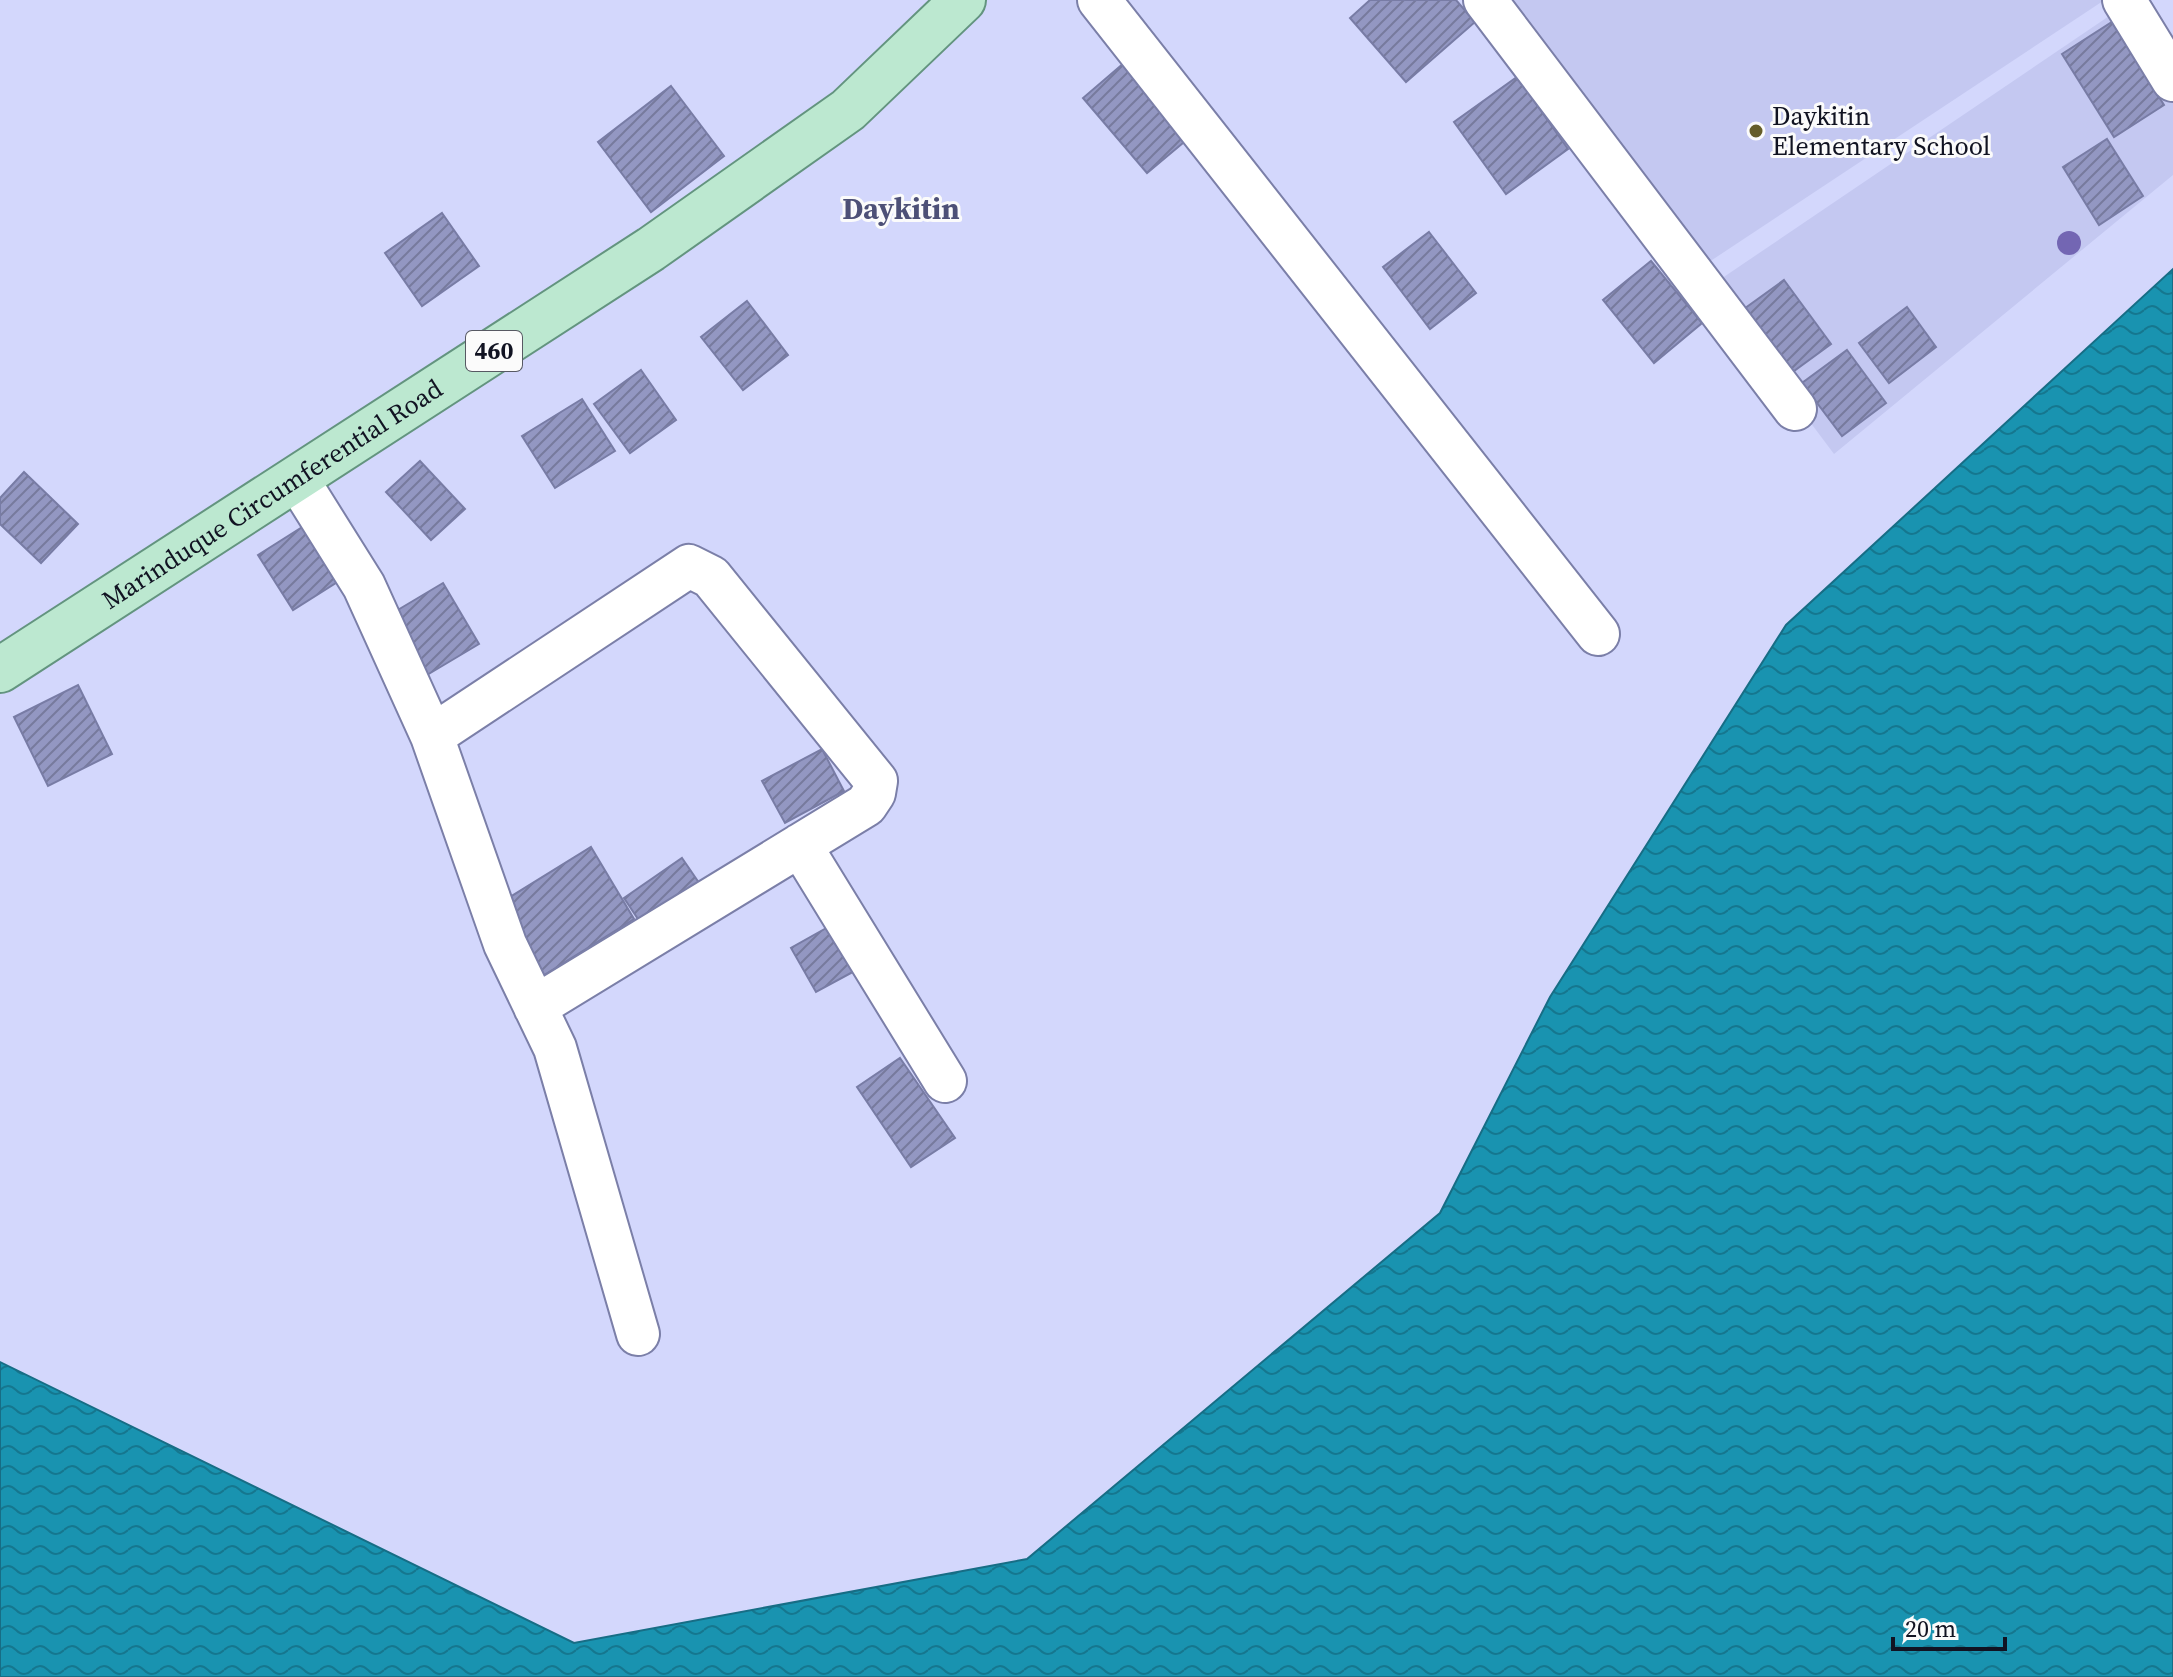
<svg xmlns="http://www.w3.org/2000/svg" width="2173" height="1677" font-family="'Source Serif 4',serif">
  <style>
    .built { fill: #c4c8f1 }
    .water { fill: url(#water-waves); stroke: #176d85; stroke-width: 2 }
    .building { fill: url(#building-hatch); stroke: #787ca5; stroke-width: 2 }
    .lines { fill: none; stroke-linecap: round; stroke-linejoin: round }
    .minor-casing { stroke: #7b7fa8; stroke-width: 46 }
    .primary-casing { stroke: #63947f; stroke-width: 48 }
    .minor { stroke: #fff; stroke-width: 42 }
    .primary { stroke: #bce8d0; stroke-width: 44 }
    .tree { fill: #7366b3 }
    .poi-dot { fill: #655d29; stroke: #fbfbfb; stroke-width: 3 }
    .labels { text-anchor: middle; stroke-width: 6; stroke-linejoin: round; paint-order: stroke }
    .shield { fill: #fbfbfb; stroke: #575963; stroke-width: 2 }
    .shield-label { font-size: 24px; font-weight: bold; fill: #111322 }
    .poi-label { font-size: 26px; fill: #111322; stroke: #fbfbfb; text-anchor: start }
    .street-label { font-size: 26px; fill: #111322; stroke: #fbfbfb }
    .quarter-label { font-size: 30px; font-weight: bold; fill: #4d5077; stroke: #fbfbfb }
  </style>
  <defs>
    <pattern id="water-waves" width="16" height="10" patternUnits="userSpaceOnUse" patternTransform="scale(2)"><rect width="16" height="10" fill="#1993b0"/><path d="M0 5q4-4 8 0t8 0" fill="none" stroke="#15778f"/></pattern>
    <pattern id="building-hatch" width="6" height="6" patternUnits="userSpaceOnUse" patternTransform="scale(2)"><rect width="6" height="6" fill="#9397c2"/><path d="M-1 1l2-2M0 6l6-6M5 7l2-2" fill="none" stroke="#777a9d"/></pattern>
  </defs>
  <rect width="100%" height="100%" fill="#d3d7fc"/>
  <path class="built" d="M 1502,0 L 2103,0 L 2103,1 L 1709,262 Z
    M 2121,8 L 2173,95 L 2173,175 L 1834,454 L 1709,287 Z"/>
  <path class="water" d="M 2173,269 L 2173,1677 L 0,1677 L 0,1362 L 574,1643 L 1027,1559 L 1440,1213 L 1550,997 L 1786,625 Z"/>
  <path class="building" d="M 1370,0 L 1456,0 L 1475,22 L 1406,82 L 1350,18 Z
    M 2112,22 L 2164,105 L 2114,137 L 2062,54 Z
    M 1131,57 L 1195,133 L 1147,173 L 1083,98 Z
    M 1517,77 L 1568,149 L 1506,194 L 1454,122 Z
    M 671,86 L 724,156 L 651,212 L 598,142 Z
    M 2107,139 L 2143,196 L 2099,225 L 2063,167 Z
    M 442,213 L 479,266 L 422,306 L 385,253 Z
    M 1429,232 L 1476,293 L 1430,329 L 1383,267 Z
    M 1651,261 L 1702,323 L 1654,363 L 1603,300 Z
    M 1784,280 L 1831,344 L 1783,379 L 1737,314 Z
    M 747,301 L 788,355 L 743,390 L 701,337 Z
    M 1907,307 L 1936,347 L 1889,383 L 1859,343 Z
    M 1847,350 L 1886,403 L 1842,436 L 1802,383 Z
    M 641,370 L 676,420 L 630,453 L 594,404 Z
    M 582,399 L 615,451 L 555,488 L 522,436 Z
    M 420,461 L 465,509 L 431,540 L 386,492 Z
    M 24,472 L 78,524 L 41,563 L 0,524 L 0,498 Z
    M 312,521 L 347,576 L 293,610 L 258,555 Z
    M 443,583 L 479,644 L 427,675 L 391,614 Z
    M 78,685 L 112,754 L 48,786 L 14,717 Z
    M 822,749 L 844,791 L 785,823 L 762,781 Z
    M 591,847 L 634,919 L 541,977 L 497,905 Z
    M 682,858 L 706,893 L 648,934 L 624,898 Z
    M 837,922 L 862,967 L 816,992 L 791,948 Z
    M 900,1058 L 955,1138 L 911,1167 L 857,1087 Z"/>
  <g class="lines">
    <g class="minor-casing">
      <path id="minor" d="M 1099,0 L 1598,634
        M 1485,0 L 1795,409
        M 2124,0 L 2173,80
        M 297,479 L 364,586 L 432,736 L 505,944 L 555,1048 L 638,1334
        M 432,736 L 689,566 L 711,577 L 876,781 L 874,793 L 866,805 L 535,1007
        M 800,845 L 945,1081"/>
    </g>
    <g class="primary-casing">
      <g id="primary">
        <path id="s1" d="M 0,670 L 651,249 L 848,110 L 963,0"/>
      </g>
    </g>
    <use href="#minor" class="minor"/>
    <use href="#primary" class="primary"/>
  </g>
  <circle class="tree" cx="2069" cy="243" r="12"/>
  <circle class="poi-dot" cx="1756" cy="131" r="8"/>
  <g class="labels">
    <rect class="shield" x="466" y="331" width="56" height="40" rx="6"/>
    <g class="shield-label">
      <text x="494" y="359">460</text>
    </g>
    <g class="poi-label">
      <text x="1772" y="125">Daykitin<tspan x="1772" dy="30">Elementary School</tspan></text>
    </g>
    <g class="street-label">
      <text dy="9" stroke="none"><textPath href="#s1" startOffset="324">Marinduque Circumferential Road</textPath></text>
    </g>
    <g class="quarter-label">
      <text x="901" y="219">Daykitin</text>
    </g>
  </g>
  <path d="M1893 1637v12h112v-12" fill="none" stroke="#111322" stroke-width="4"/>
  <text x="1905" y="1637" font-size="24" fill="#111322" stroke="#fbfbfb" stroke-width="6" paint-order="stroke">20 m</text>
</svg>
